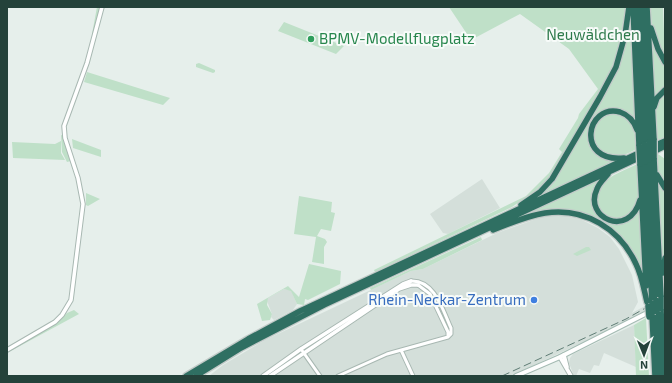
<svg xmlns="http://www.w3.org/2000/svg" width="672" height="383" font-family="'Exo 2',sans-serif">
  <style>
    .built { fill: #d4dfda }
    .green { fill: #bfe0c8 }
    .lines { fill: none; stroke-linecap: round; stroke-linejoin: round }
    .minor-casing { stroke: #a8b8b2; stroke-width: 5 }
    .tertiary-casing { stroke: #a8b8b2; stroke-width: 5.5 }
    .secondary-casing { stroke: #a4bbb3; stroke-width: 6 }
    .motorway-casing { stroke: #c2cac8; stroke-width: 8 }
    .minor { stroke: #fff; stroke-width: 3 }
    .tertiary { stroke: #fff; stroke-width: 3.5 }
    .secondary { stroke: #fff; stroke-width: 4 }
    .motorway { stroke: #2f6f62; stroke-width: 5.5 }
    .rail { stroke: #5f7d75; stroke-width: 1; stroke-dasharray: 8 4; stroke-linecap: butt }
    .motorway-bridge-casing { stroke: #c2cac8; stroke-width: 8; stroke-linecap: butt }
    .motorway-bridge { stroke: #2f6f62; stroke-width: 5.5 }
    .leisure-dot { fill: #2e9e5b; stroke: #f7fbf9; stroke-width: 1.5 }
    .shop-dot { fill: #3f7fe0; stroke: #f7fbf9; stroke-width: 1.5 }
    .labels { text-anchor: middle; stroke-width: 4; stroke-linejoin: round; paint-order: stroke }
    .park-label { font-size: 15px; fill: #2d7a4b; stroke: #f7fbf9 }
    .leisure-label { font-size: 15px; fill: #27864d; stroke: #f7fbf9; text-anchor: start }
    .shop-label { font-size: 15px; fill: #366cbe; stroke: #f7fbf9; text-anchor: end }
  </style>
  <rect width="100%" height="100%" fill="#e6efeb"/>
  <path class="built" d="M 482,179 L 500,208 L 448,234 L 443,233 L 430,214 Z
    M 551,216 L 565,216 L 580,219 L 598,228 L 610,237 L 619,249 L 632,275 L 638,302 L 632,313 L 665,295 L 665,300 L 634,318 L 511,376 L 209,376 L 223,365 L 265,340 L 411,271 L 423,269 L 497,233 L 539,218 Z
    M 284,289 L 291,290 L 297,304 L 293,310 L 274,320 L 271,317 L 272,314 L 267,301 L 268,298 Z
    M 634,325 L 636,367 L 604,353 L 599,366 L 594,365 L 590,373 L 579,369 L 576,376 L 574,376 L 569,363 L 570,358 L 573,354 Z"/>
  <path class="green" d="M 97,7 L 101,7 L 94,33 L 92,34 Z
    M 449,7 L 626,7 L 618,50 L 609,75 L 560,162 L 548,180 L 535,191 L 512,207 L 375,272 L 374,270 L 526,196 L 549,173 L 562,152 L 559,149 L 578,118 L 579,114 L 598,89 L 569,49 L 520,14 L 471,40 Z
    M 631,7 L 636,123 L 615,109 L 592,122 C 583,141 595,159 615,161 L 530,201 L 545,189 L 613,76 Z
    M 650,7 L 663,7 L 665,58 L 653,31 Z
    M 284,22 L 344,46 L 336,54 L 278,31 Z
    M 651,37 L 665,64 L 665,137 L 657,140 Z
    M 199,63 L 215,70 L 215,72 L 213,73 L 196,67 L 196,64 Z
    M 87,72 L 170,98 L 163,105 L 84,82 Z
    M 611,114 C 632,114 636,132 637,149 C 630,152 623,157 615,156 C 589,156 586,121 611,114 Z
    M 61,135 L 64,136 L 71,161 L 67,162 L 62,152 Z
    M 72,139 L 101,150 L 101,157 L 73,148 Z
    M 61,141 L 61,153 L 65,160 L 13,158 L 12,142 L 55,144 Z
    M 658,154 L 665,159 L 665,185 L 658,170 Z
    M 637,164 C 638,177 641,192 636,204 C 626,235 582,212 602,185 C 609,175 628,169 637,164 Z
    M 602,179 C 599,182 594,187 593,192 C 587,208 601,225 618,224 C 628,223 632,215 640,213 L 644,281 L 615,232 L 566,211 L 508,222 Z
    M 658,181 L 665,189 L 665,251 L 662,265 Z
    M 86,193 L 100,199 L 88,206 L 86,205 Z
    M 299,196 L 332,202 L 331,212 L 335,213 L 331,231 L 321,229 L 317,236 L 325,239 L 327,242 L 324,247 L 324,264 L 312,262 L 316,237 L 294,234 Z
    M 481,237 L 482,240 L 423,269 L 411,271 L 371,290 L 370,288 Z
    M 586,247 L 589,247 L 591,250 L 577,256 L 573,254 Z
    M 309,264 L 341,271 L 340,284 L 308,300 L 305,299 L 304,305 L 297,304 L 291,291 L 284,289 L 268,298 L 267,305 L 272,314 L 270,320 L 262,321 L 257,304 L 288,286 L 299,297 Z
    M 74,310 L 79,314 L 7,353 L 7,351 L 54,325 L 67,313 Z
    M 646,318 L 649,376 L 636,376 L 634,325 Z"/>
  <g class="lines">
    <g class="minor-casing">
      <path id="minor" d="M 411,281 C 435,280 443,311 451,328 L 451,334 L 448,337
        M 418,285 L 430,294 L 448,332 L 448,337
        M 301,349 L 320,376
        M 401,350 L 413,376
        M 338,376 L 387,354 L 448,337"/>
    </g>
    <g class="tertiary-casing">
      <path id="tertiary" d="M 7,350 L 55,322 L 62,315 L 71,300 L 83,204 L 78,178 L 65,138 L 64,126 L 87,63 L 102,7
        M 564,355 L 567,367
        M 560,357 L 571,376
        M 263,376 L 301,349 L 403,284 L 411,281
        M 270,376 L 399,289 L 411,285 L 418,285"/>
    </g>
    <g class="secondary-casing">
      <path id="secondary" d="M 516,376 L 560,357 L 649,312"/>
    </g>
    <g class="motorway-casing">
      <path id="motorway" d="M 633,7 L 639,146
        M 638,7 L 644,144
        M 643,7 L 649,142
        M 647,7 L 654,140
        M 651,28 L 658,49 L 665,62
        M 654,107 L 657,98 L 665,90
        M 651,147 L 665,141
        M 651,153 L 665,146
        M 624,158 C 575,163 586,103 620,112 C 629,115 634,121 637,130
        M 654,158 L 661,297
        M 649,160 L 656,300
        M 645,162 L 652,303
        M 640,164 L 646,286
        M 608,174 C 604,179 599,183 597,189 C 583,218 629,239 640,200
        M 657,175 L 665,188
        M 521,205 L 540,192 L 552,179 L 600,97 L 616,67 L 625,35 L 629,7
        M 493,230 C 510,223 527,216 545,213 C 585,207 620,229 636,264 C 642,276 644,290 647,302
        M 663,273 L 665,258
        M 661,309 L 664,376
        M 657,312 L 660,376
        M 652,315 L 655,376
        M 186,376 L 248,339 L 300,311 L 643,151
        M 196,376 L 241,348 L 324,305 L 643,156"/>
    </g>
    <use href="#minor" class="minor"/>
    <use href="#tertiary" class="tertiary"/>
    <use href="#secondary" class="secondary"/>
    <use href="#motorway" class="motorway"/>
    <path class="rail" d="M 502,376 L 626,319 L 665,297"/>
    <g class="motorway-bridge-casing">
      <path id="motorway-bridge" d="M 654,140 L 654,158
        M 649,142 L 649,160
        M 644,144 L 645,162
        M 639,146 L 640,164
        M 661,297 L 661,309
        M 656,300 L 657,312
        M 652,303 L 652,315
        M 648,306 L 649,317"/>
    </g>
    <use href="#motorway-bridge" class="motorway-bridge"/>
  </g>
  <circle class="leisure-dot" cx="311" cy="39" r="4"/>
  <circle class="shop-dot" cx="534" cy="300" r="4"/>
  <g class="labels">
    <g class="park-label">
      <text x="593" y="40">Neuwäldchen</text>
    </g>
    <g class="leisure-label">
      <text x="319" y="44">BPMV-Modellflugplatz</text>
    </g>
    <g class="shop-label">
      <text x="526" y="305">Rhein-Neckar-Zentrum</text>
    </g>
  </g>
  <rect width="672" height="383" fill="none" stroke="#24423a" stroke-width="16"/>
  <g transform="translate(644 355) rotate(179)" stroke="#f7fbf9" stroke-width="3" paint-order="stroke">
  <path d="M0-3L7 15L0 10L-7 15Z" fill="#24423a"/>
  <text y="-6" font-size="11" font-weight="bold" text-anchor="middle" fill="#24423a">N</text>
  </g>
</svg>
